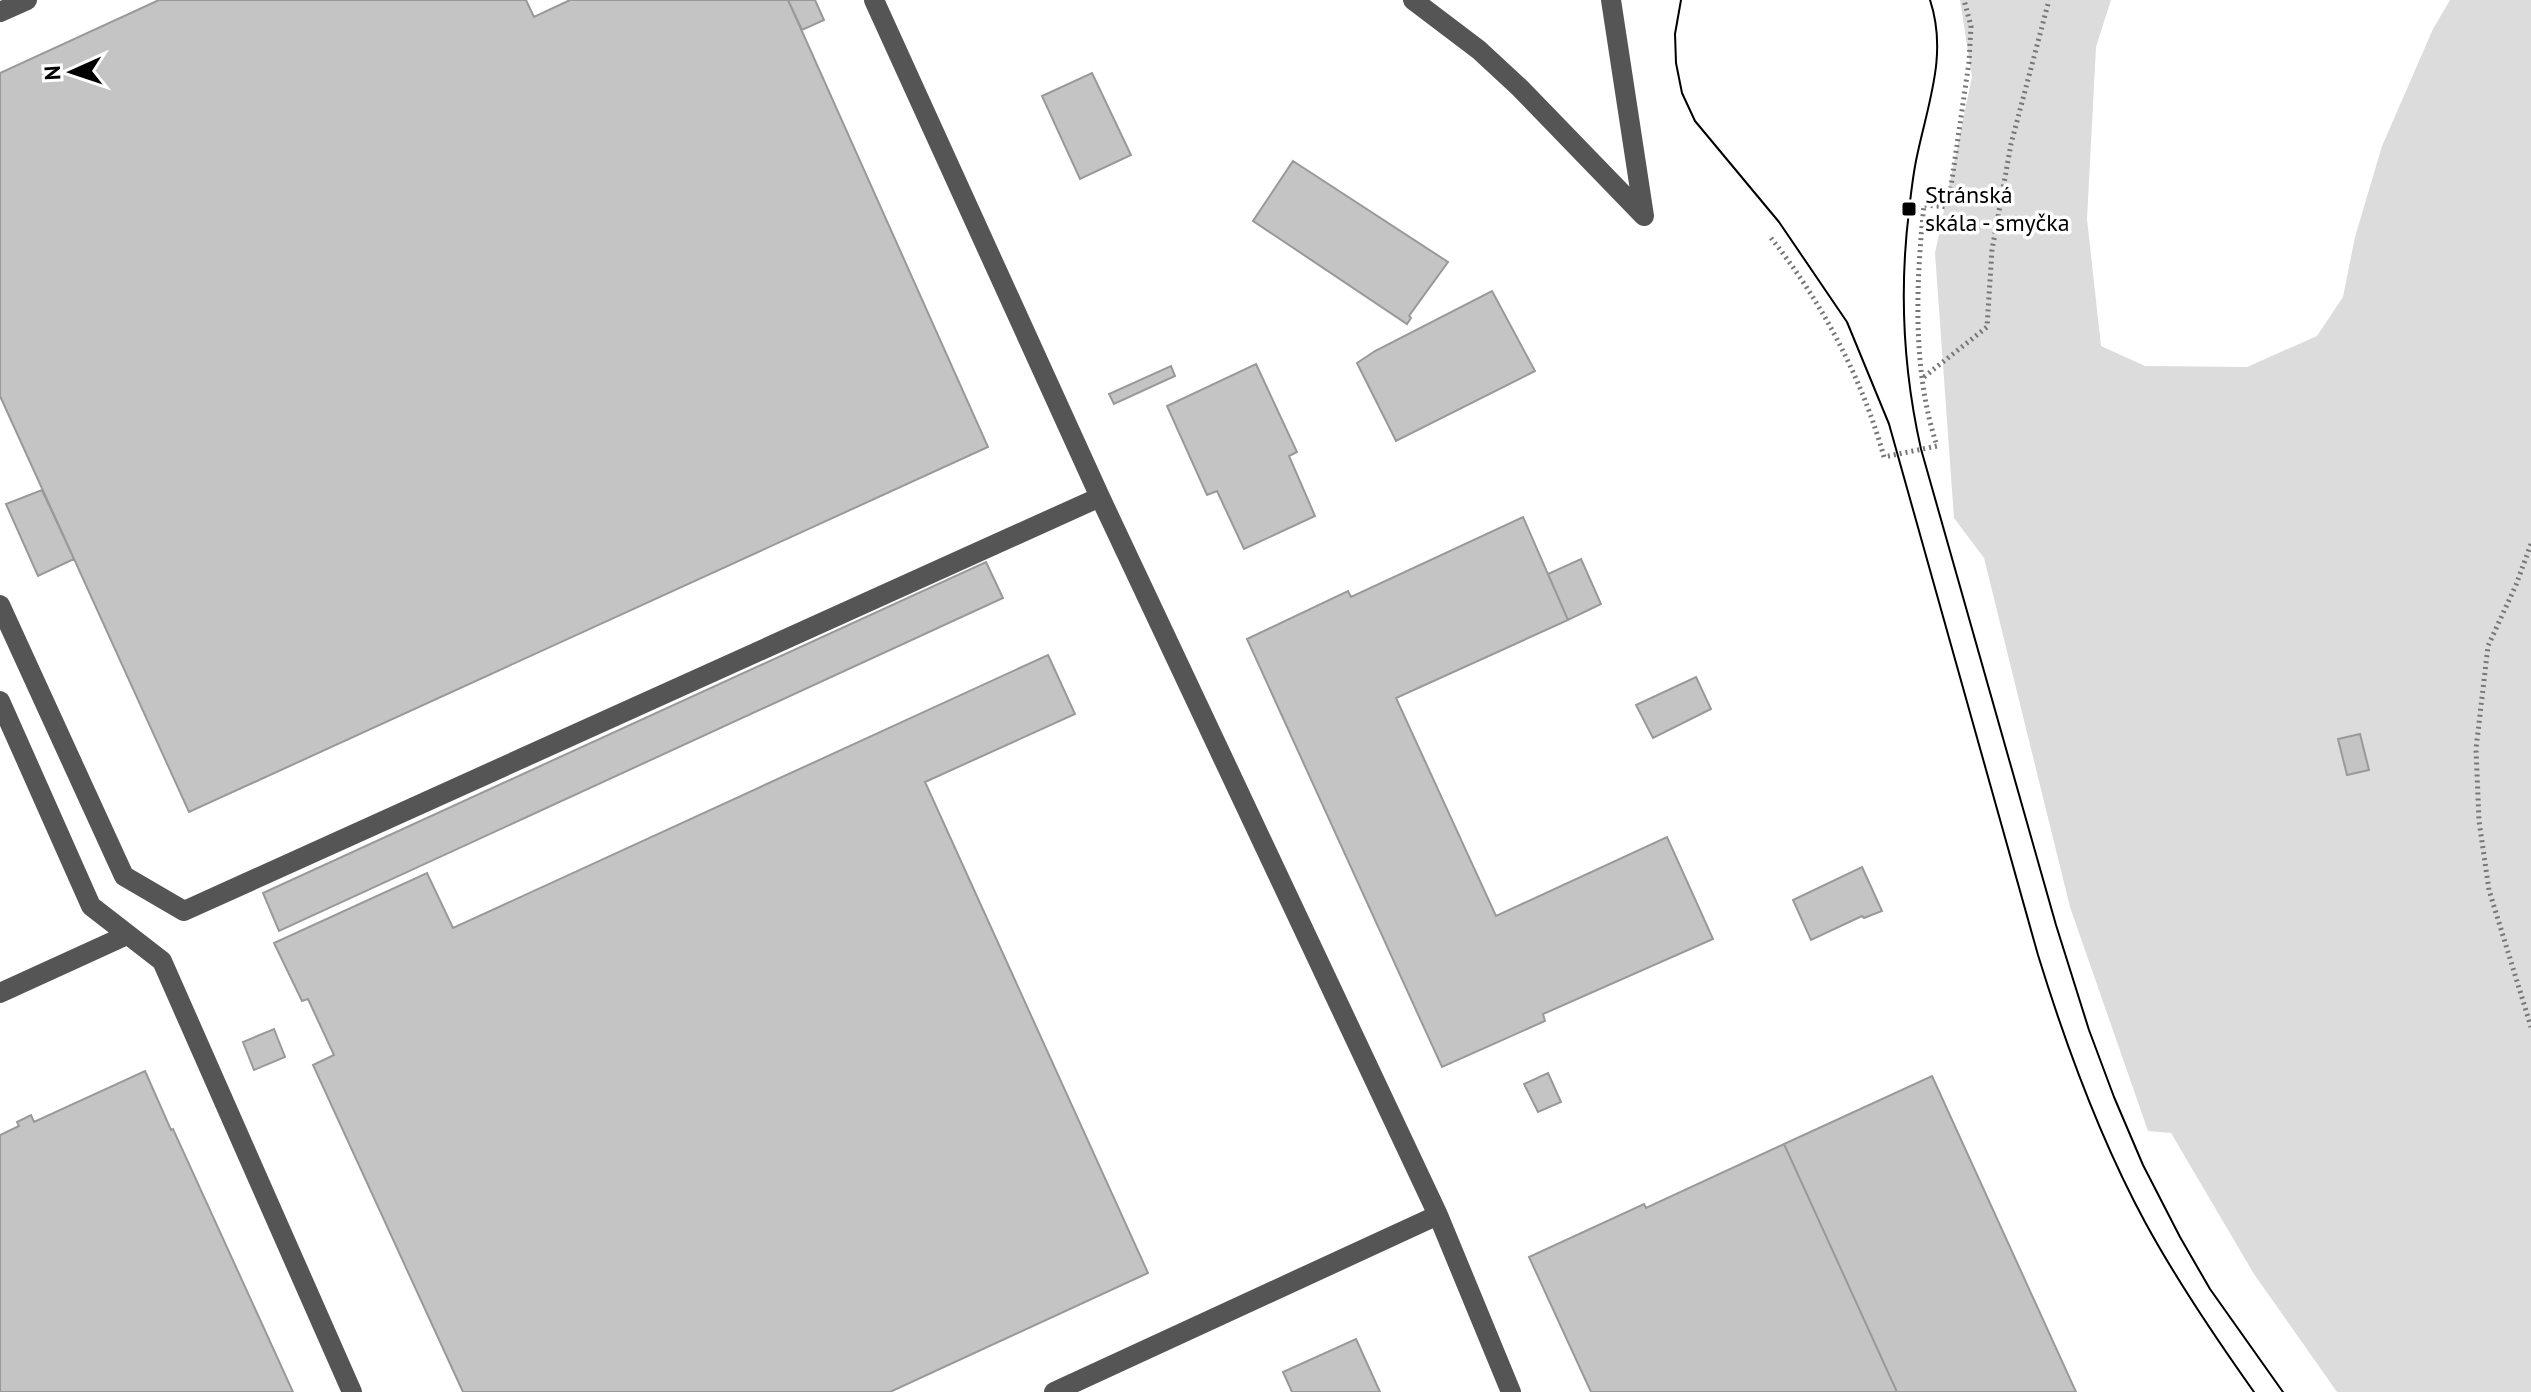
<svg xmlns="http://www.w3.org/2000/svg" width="2531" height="1392" font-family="'PT Sans',sans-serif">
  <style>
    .green { fill: #dcdcdc }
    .building { fill: #c4c4c4; stroke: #999; stroke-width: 2 }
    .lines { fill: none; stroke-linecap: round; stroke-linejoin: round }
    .path { stroke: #777; stroke-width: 5; stroke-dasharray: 2 4; stroke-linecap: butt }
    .minor { stroke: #555; stroke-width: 20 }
    .tram { stroke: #000; stroke-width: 2 }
    .poi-dot { fill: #000; stroke: #fff; stroke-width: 3 }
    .labels { text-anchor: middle; stroke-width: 7; stroke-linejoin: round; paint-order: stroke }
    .poi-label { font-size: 24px; fill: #000; stroke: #fff; text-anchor: start }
  </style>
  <rect width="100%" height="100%" fill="#fff"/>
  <path class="green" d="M 1960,0 L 2111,0 L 2096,47 L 2087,219 L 2101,346 L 2145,366 L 2247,367 L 2317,336 L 2343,297 L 2355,237 L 2382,146 L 2433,29 L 2450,0 L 2531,0 L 2531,1392 L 2337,1392 L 2254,1274 L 2171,1133 L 2148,1131 L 2070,907 L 1984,558 L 1954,518 L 1935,253 L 1972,77 Z"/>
  <path class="building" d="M 159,0 L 526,0 L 534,17 L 570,0 L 788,0 L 988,447 L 189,812 L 0,396 L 0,73 Z
    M 788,0 L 815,0 L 824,20 L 802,30 Z
    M 1092,73 L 1131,155 L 1080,179 L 1042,96 Z
    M 1293,161 L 1448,262 L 1409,316 L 1411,318 L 1407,324 L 1253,221 Z
    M 1492,291 L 1535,371 L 1396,441 L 1357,363 L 1375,351 Z
    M 1256,364 L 1297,452 L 1289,456 L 1315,516 L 1244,549 L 1217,491 L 1207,495 L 1167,406 Z
    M 1171,366 L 1175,376 L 1114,404 L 1109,394 Z
    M 42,490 L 74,559 L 38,576 L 6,504 Z
    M 1523,517 L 1568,620 L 1396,698 L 1496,916 L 1667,837 L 1713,939 L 1543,1014 L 1545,1021 L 1442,1067 L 1247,639 L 1348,591 L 1351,597 Z
    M 1581,559 L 1601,604 L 1568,620 L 1548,574 Z
    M 986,562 L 1003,598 L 279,931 L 263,893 Z
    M 1048,655 L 1075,714 L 925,782 L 1148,1273 L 890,1392 L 463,1392 L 313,1065 L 334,1055 L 308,999 L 302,1001 L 274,943 L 427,873 L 453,928 Z
    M 1696,677 L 1711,709 L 1653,738 L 1636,705 Z
    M 2360,734 L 2369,770 L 2347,775 L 2338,739 Z
    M 1862,867 L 1882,911 L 1864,918 L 1862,916 L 1811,940 L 1793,900 Z
    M 274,1029 L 285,1057 L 254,1070 L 243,1042 Z
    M 145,1071 L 171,1130 L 173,1129 L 293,1392 L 0,1392 L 0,1135 L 19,1126 L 17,1122 L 31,1115 L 34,1122 Z
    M 1548,1073 L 1561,1102 L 1538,1112 L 1524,1084 Z
    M 1932,1076 L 2076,1392 L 1897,1392 L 1784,1144 Z
    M 1784,1144 L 1897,1392 L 1591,1392 L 1529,1257 L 1644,1204 L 1646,1208 Z
    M 1356,1339 L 1380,1392 L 1292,1392 L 1283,1372 Z"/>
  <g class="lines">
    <path class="path" d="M 1771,238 C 1822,302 1862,378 1884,457 L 1937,446 C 1912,370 1916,284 1924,205 L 1948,207 L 1969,62 L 1971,26 L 1964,0
      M 1924,377 L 1987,327 L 1992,250 L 2011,144 L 2049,0
      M 2531,544 L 2516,585 L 2488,646 L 2476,749 L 2479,821 L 2489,890 L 2531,1027"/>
    <path class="minor" d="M 874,0 L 1100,497 L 1438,1215 L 1511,1392
      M 1413,0 L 1479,50 L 1520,88 L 1644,216
      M 1611,0 L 1644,216
      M 0,12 L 27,0
      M 0,605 L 124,876 L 184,911 L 1100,497
      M 0,701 L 91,906 L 162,961 L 352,1392
      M 0,993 L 127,935
      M 1054,1392 L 1438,1215"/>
    <path class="tram" d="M 1681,0 L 1675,34 L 1676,63 L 1682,93 L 1695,121 L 1779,222 L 1847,322 L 1889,424 L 2038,955 C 2066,1046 2099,1137 2145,1222 C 2177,1281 2215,1337 2254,1392
      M 1930,0 C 1948,54 1928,103 1917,156 C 1913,174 1911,193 1909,211 C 1899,292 1903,369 1921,449 L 2056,925 L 2089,1030 L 2114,1097 L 2143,1165 L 2180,1237 L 2210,1289 L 2283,1392"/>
  </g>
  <rect class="poi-dot" x="1901" y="201" width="16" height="16" rx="4"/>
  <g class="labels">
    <g class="poi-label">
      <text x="1925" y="203">Stránská<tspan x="1925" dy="28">skála - smyčka</tspan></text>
    </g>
  </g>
  <g transform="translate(72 72) rotate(267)" stroke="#ffffff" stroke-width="6" paint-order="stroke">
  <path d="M0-6L14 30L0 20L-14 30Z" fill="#000000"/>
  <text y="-12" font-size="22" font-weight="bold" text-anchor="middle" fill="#000000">N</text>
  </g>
</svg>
